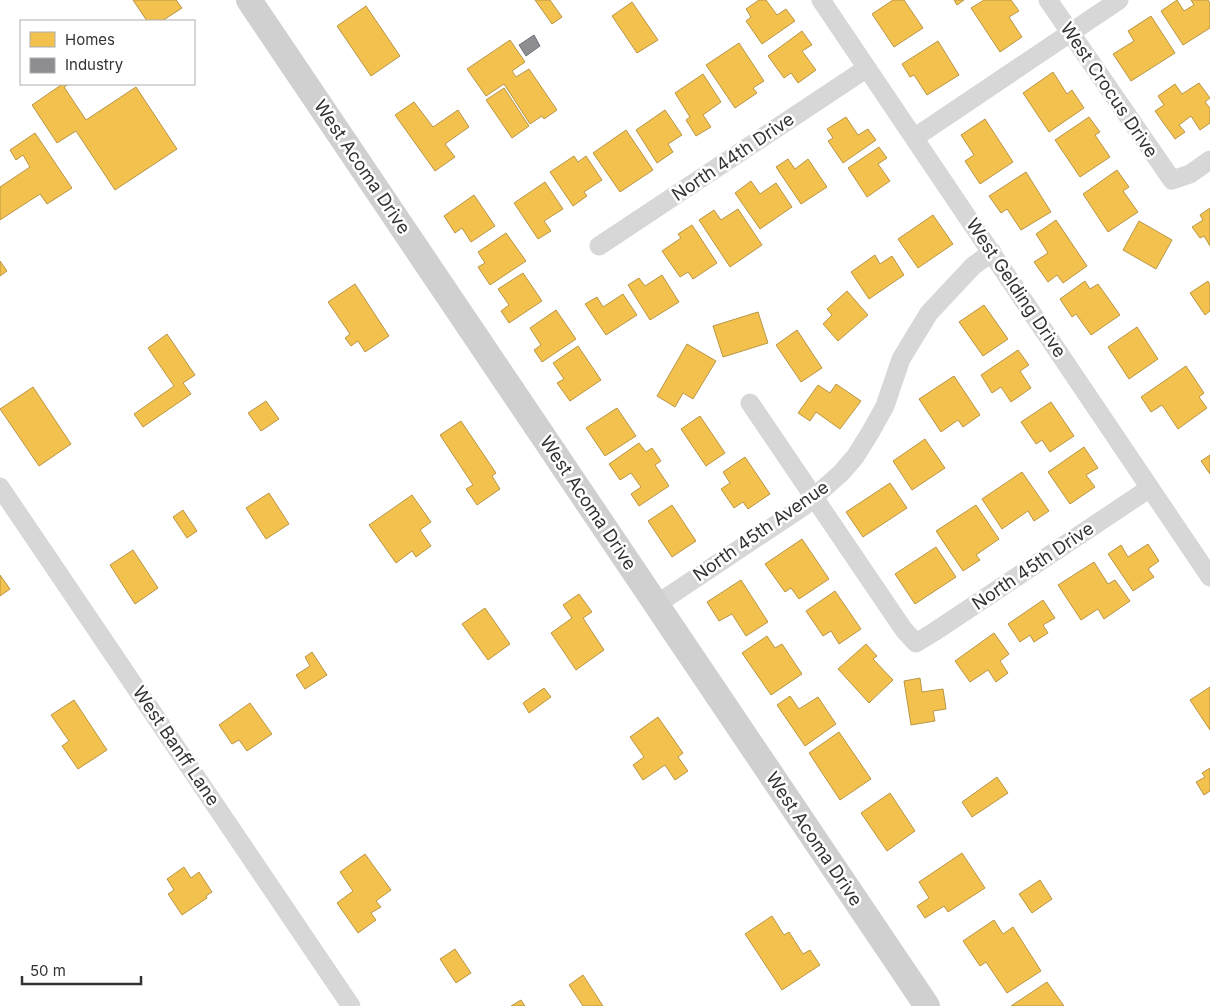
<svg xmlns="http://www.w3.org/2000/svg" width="1210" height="1006" font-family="Inter,sans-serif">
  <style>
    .homes { fill: #f2c14e; stroke: #b99646 }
    .industry { fill: #8d8d92; stroke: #727276 }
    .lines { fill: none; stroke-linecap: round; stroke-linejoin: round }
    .street { stroke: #d7d7d7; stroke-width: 19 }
    .secondary { stroke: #d0d0d0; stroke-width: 26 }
    .labels { text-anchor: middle; stroke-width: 5; stroke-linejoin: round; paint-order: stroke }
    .street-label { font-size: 18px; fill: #333; stroke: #fff }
  </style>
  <rect width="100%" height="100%" fill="#fff"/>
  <path class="homes" d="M 133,0 L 176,0 L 182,8 L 162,21 L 147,21 Z
    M 535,0 L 550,0 L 562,17 L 552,24 Z
    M 759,0 L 766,0 L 777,15 L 786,9 L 795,21 L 762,44 L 746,21 L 751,17 L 746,9 Z
    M 893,0 L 904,0 L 923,28 L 894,47 L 872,14 Z
    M 954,0 L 964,0 L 957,5 Z
    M 984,0 L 1011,0 L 1019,11 L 1009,17 L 1022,37 L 1000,52 L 971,8 Z
    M 1177,0 L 1184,11 L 1194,5 L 1191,0 L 1208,0 L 1210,3 L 1210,28 L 1183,45 L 1161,11 Z
    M 632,2 L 658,40 L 637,53 L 612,16 Z
    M 366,6 L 400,56 L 371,76 L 337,26 Z
    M 1151,16 L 1175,53 L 1131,81 L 1113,54 L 1134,41 L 1128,31 Z
    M 802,31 L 812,45 L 802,51 L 816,70 L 798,83 L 791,73 L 784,78 L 768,56 Z
    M 510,40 L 525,62 L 512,71 L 516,77 L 529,69 L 557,110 L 544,119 L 542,116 L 530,124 L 504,84 L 486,96 L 467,69 Z
    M 938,41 L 959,75 L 927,95 L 914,75 L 910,77 L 902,64 Z
    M 739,43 L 764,81 L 753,88 L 757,93 L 735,108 L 706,65 Z
    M 1053,72 L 1067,94 L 1072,90 L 1084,108 L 1049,132 L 1023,93 Z
    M 703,74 L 721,102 L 703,115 L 711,127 L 696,136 L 686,120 L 690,117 L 675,93 Z
    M 1199,83 L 1210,98 L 1205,102 L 1210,108 L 1210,123 L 1200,130 L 1191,116 L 1179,125 L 1185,132 L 1175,139 L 1155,111 L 1164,105 L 1158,96 L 1175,84 L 1182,94 Z
    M 60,84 L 69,84 L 64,87 L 86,120 L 136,87 L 177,149 L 115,190 L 76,131 L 57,143 L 32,105 L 61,85 Z
    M 504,88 L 529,126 L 512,138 L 486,100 Z
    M 414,102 L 433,127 L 458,110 L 469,127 L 445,144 L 455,157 L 435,171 L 395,115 Z
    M 665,110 L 682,135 L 668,144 L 673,152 L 657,163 L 636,130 Z
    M 846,117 L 858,135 L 868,129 L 876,140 L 843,163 L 828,141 L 833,138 L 827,129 Z
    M 1089,117 L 1100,132 L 1095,135 L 1110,157 L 1080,177 L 1055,140 Z
    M 985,119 L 1013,162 L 980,184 L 965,161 L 974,155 L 961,135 Z
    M 626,130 L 653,170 L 620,192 L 593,153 Z
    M 35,133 L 72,188 L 47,204 L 40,194 L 0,220 L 0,187 L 30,167 L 23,155 L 16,160 L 10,150 Z
    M 879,147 L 887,158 L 878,164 L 890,181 L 867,197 L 848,168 Z
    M 574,156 L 578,162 L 586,156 L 602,180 L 584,192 L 587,196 L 573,206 L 550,172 Z
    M 788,159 L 795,169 L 808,159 L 827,187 L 801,204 L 776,167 Z
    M 1117,170 L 1129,187 L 1123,191 L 1138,212 L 1108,232 L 1083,194 Z
    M 1026,172 L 1051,212 L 1021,230 L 1007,209 L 1001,213 L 989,196 Z
    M 751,181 L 760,194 L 776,183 L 792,207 L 760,229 L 735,193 Z
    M 545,182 L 563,209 L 544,221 L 551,231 L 538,239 L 514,203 Z
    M 474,195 L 495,226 L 471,242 L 462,228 L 455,233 L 444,216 Z
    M 1210,208 L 1210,246 L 1204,236 L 1200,238 L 1192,227 L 1203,220 L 1200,215 Z
    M 738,209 L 762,245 L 730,267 L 699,220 L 714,210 L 721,220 Z
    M 933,215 L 953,244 L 918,268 L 898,239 Z
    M 1056,220 L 1087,266 L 1063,283 L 1057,275 L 1048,282 L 1034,262 L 1048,253 L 1036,234 Z
    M 1139,221 L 1172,240 L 1156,269 L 1123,250 Z
    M 692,225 L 717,263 L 693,279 L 688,272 L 680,277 L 662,251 L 681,238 L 678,234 Z
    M 506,233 L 526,261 L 490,285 L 478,267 L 485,263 L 478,252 Z
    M 875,255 L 880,264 L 892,256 L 904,275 L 869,299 L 851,272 Z
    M 0,261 L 7,271 L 0,276 Z
    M 523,273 L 542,301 L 509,323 L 501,311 L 509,305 L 498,289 Z
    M 662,275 L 679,302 L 650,320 L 628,285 L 639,278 L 645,286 Z
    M 1085,281 L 1090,289 L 1098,284 L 1120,315 L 1091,335 L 1076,314 L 1072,317 L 1060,299 Z
    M 1208,281 L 1210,285 L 1210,311 L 1205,315 L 1190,293 Z
    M 355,284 L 389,336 L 365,352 L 358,341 L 351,346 L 345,338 L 350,334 L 328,302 Z
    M 847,291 L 868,315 L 838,341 L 823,324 L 832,315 L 827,309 Z
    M 623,294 L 637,315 L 606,335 L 585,304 L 597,297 L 603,307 Z
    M 984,305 L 1008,339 L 983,356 L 959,322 Z
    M 556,310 L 576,339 L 542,362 L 534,350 L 541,345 L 530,328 Z
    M 758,312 L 768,343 L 723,357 L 713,326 Z
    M 1137,327 L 1158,359 L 1129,379 L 1108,347 Z
    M 797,330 L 822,368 L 801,382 L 776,345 Z
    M 167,334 L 195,375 L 183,383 L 191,394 L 143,427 L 134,414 L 174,386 L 148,348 Z
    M 687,344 L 716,361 L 693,399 L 683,393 L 675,407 L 657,396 Z
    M 578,346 L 601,380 L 570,401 L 557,383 L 564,379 L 553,363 Z
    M 1018,350 L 1029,365 L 1020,371 L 1031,388 L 1011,402 L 1001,387 L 992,393 L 981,375 Z
    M 1186,366 L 1204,393 L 1199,397 L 1207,408 L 1178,429 L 1162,405 L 1151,412 L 1141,397 Z
    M 954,376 L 980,415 L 963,427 L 958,420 L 941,432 L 919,399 Z
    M 836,384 L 861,401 L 840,429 L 816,412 L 810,421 L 798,413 L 818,385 L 830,393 Z
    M 33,387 L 71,444 L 39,466 L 0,409 Z
    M 266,401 L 279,419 L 261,431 L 248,413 Z
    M 1051,402 L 1074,436 L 1050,452 L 1042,440 L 1036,444 L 1021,422 Z
    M 617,408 L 636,436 L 605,456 L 586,428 Z
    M 700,416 L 725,453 L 706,466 L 681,429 Z
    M 461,421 L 496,473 L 492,476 L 500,489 L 477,505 L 466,489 L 473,485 L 440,435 Z
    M 925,439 L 945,468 L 912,490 L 893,461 Z
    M 639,443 L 646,452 L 652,448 L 661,461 L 655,465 L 669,486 L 639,506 L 631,494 L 641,487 L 631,473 L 620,480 L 609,464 Z
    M 1084,447 L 1098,468 L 1086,475 L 1095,487 L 1070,504 L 1048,472 Z
    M 1210,455 L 1210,474 L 1201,461 Z
    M 745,457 L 770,494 L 748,509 L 743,502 L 734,508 L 721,489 L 730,483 L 723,472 Z
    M 1022,472 L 1049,511 L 1034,521 L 1028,511 L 1002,529 L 982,499 Z
    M 890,483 L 907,508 L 863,537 L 846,512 Z
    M 269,493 L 289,524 L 266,539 L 246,508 Z
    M 412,495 L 431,522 L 420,530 L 431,546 L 416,557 L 412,551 L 396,563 L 369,525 Z
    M 672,505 L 696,541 L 672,557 L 648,521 Z
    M 976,505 L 999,539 L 976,555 L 980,560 L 963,571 L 936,531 Z
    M 183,510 L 197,531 L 187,538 L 173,517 Z
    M 802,539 L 829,579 L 799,599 L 791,588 L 785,592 L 765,564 Z
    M 1148,544 L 1159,561 L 1148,569 L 1154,577 L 1133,591 L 1108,554 L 1121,545 L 1128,557 Z
    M 936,547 L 956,577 L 915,604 L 895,574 Z
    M 133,550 L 158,588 L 135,604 L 110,565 Z
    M 1094,562 L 1108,584 L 1115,580 L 1130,601 L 1104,619 L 1098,609 L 1081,620 L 1058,585 Z
    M 0,575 L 10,589 L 0,596 Z
    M 741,580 L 768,622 L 746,636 L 732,614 L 719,621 L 707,602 Z
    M 835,591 L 861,629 L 839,644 L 831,631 L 823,636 L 806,611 Z
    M 579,594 L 592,612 L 583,618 L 604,650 L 576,670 L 551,633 L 572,618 L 563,605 Z
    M 1043,600 L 1055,618 L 1043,625 L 1048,633 L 1034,642 L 1030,635 L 1020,642 L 1008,624 Z
    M 485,608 L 510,644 L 488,660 L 462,624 Z
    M 994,633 L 1009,654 L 1000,661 L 1008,673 L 996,682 L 988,670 L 970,682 L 955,661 Z
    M 767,636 L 775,648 L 782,644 L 802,674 L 771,695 L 742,653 Z
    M 866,644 L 877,656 L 873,659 L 893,680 L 869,703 L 838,669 Z
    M 312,652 L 327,675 L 305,689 L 296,675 L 310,666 L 305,657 Z
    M 920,678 L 922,692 L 943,689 L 946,709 L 933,711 L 935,721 L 911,725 L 904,681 Z
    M 1210,687 L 1210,730 L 1190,700 Z
    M 544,688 L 551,697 L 529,713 L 523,703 Z
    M 790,696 L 799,709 L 818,697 L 836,724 L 805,746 L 777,705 Z
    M 74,700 L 107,750 L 78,769 L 62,746 L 69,741 L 51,715 Z
    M 250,703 L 272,734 L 247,751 L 239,740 L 232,744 L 219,725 Z
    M 658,717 L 683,753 L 678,757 L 688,771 L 675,780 L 665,765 L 643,780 L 633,765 L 644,757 L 630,737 Z
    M 839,732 L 871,779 L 840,800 L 809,753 Z
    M 1210,768 L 1210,791 L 1204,795 L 1196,782 L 1205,777 L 1202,773 Z
    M 997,777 L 1008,793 L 972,817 L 962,802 Z
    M 890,793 L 915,831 L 887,851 L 861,813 Z
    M 962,853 L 985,888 L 948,912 L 944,906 L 925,918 L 917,906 L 929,898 L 919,882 Z
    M 365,854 L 391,890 L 376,901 L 381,907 L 371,913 L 376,920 L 358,933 L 337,903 L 353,891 L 340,872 Z
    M 184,867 L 191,878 L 199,872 L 212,892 L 206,896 L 207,898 L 182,915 L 168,894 L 174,890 L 167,879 Z
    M 1040,880 L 1052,899 L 1032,913 L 1019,894 Z
    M 772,916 L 784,935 L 789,932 L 803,954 L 810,950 L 820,965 L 782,990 L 745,934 Z
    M 994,920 L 1003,934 L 1013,927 L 1041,971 L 1007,993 L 986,962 L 980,966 L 963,941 Z
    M 455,949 L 471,973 L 456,983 L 440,959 Z
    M 583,975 L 603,1006 L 583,1006 L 569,985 Z
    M 1047,982 L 1064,1006 L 1011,1006 Z
    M 521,1000 L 525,1006 L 511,1006 Z"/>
  <path class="industry" d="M 534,35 L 540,46 L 526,56 L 519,45 Z"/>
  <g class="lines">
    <path class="street" d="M 821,0 L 1210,577
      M 1048,0 L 1172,180 L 1190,174 L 1210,160
      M 914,138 L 1119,0
      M 599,246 L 867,68
      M 750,403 L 904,630 L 916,643 L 934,632 L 1150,488
      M 0,487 L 351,1006
      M 657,604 L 804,506 L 841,473 L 855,457 L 870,433 L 885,406 L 901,359 L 929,313 L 973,266 L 992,252"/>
    <path class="secondary" d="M 249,0 L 927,1006"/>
  </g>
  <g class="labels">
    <g class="street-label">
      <text transform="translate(1109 90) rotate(56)" y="6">West Crocus Drive</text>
      <text transform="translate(733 157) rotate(-34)" y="6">North 44th Drive</text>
      <text transform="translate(362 167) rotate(56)" y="6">West Acoma Drive</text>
      <text transform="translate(1016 288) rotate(56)" y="6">West Gelding Drive</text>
      <text transform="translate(588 503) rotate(56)" y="6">West Acoma Drive</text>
      <text transform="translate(761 531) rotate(-35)" y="6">North 45th Avenue</text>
      <text transform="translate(1033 566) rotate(-34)" y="6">North 45th Drive</text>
      <text transform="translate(176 746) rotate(56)" y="6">West Banff Lane</text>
      <text transform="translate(814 839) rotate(56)" y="6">West Acoma Drive</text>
    </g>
  </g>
  <rect x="20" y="20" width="175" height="65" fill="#ffffff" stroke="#adadad"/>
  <rect x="30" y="32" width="25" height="15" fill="#f2c14e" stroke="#adadad"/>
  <text x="65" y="45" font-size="15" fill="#333333">Homes</text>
  <rect x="30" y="58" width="25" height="15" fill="#8d8d92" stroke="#adadad"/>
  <text x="65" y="70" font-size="15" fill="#333333">Industry</text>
  <path d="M22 976v8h119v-8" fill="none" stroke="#333333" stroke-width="2.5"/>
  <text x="30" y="976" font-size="15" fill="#333333" stroke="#ffffff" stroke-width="4" paint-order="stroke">50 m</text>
</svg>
